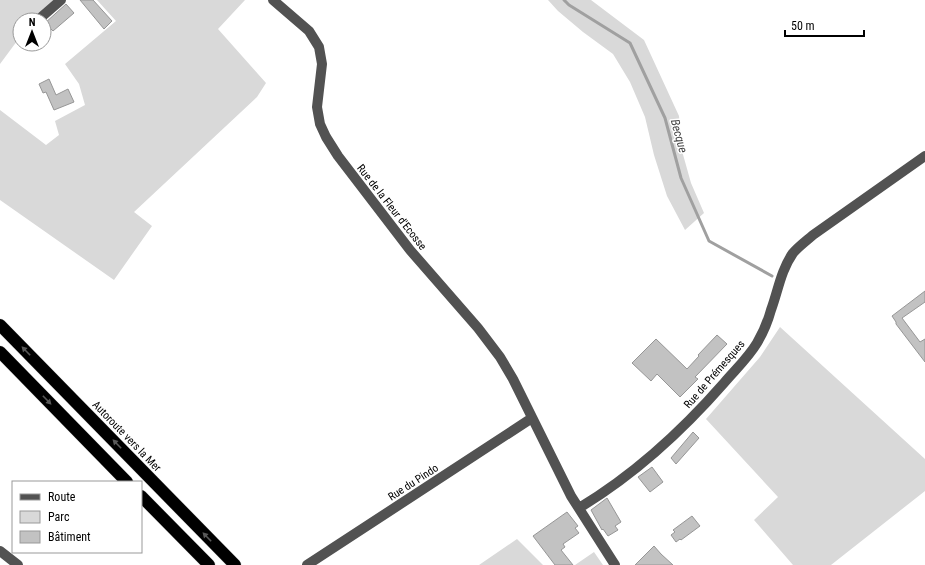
<svg xmlns="http://www.w3.org/2000/svg" width="925" height="565" font-family="'Roboto Condensed',sans-serif">
  <style>
    .green { fill: #d9d9d9 }
    .lines { fill: none; stroke-linecap: round; stroke-linejoin: round }
    .stream { stroke: #a0a0a0; stroke-width: 3 }
    .building { fill: #c2c2c2; stroke: #969696 }
    .highway-casing { stroke: #dbdbdb; stroke-width: 13 }
    .minor { stroke: #525252; stroke-width: 10 }
    .highway { stroke: #000; stroke-width: 12 }
    .oneway { fill: #595959 }
    .labels { text-anchor: middle; stroke-width: 3; stroke-linejoin: round; paint-order: stroke }
    .street-label { font-size: 11px; fill: #000; stroke: #fff }
    .water-label { font-size: 12px; font-style: italic; fill: #414141; stroke: #fff }
  </style>
  <rect width="100%" height="100%" fill="#fff"/>
  <path class="green" d="M 0,0 L 58,0 L 36,20 L 20,20 L 20,37 L 0,64 Z
    M 97,0 L 245,0 L 218,29 L 266,83 L 257,97 L 134,212 L 152,226 L 114,280 L 0,200 L 0,110 L 46,145 L 59,135 L 55,121 L 85,105 L 79,84 L 65,64 L 116,21 Z
    M 548,0 L 591,0 L 644,40 L 679,116 L 682,151 L 691,183 L 704,213 L 685,230 L 667,196 L 654,155 L 645,117 L 630,82 L 613,54 L 583,32 L 558,11 Z
    M 780,327 L 925,459 L 925,491 L 831,565 L 793,565 L 754,520 L 778,497 L 706,419 L 760,357 Z
    M 517,539 L 543,565 L 479,565 Z
    M 594,552 L 603,565 L 575,565 Z"/>
  <g class="lines">
    <path class="stream" d="M 564,0 L 569,5 L 630,43 L 665,118 L 681,178 L 709,241 L 772,276"/>
  </g>
  <path class="building" d="M 80,0 L 93,0 L 112,21 L 104,29 Z
    M 66,4 L 74,13 L 53,31 L 45,23 Z
    M 49,79 L 56,95 L 68,89 L 74,102 L 54,110 L 46,92 L 43,93 L 39,84 Z
    M 925,291 L 925,302 L 902,318 L 920,342 L 925,339 L 925,362 L 896,324 L 896,322 L 892,316 Z
    M 717,335 L 727,344 L 695,377 L 698,379 L 680,397 L 657,374 L 651,381 L 632,363 L 656,339 L 687,369 L 699,356 L 698,355 Z
    M 693,432 L 699,438 L 676,464 L 671,458 Z
    M 652,467 L 663,482 L 650,492 L 638,477 Z
    M 607,498 L 621,522 L 615,526 L 618,530 L 608,536 L 603,529 L 602,530 L 591,510 Z
    M 567,512 L 578,526 L 575,528 L 579,533 L 563,544 L 565,547 L 561,550 L 573,565 L 555,565 L 533,536 Z
    M 692,516 L 700,526 L 681,540 L 680,539 L 676,542 L 671,535 L 675,532 L 673,530 Z
    M 654,546 L 661,554 L 673,565 L 635,565 Z"/>
  <g class="lines">
    <g class="highway-casing">
      <path id="highway" d="M 0,325 L 235,565
        M 0,352 L 127,482
        M 141,496 L 209,565"/>
    </g>
    <path class="minor" d="M 273,0 L 309,31 L 319,47 L 322,64 L 317,107 L 320,124 L 326,137 L 338,156 L 410,250 L 478,328 L 500,357 L 513,379 L 571,496 L 615,565
      M 38,20 L 61,0
      M 579,508 C 634,475 682,431 724,383 C 735,370 748,358 757,343 C 763,333 768,321 771,310 C 778,291 781,270 793,253 C 799,246 806,241 813,235 L 925,156
      M 0,551 L 18,565
      M 307,565 L 532,418"/>
    <use href="#highway" class="highway"/>
  </g>
  <defs><path id="oneway-solid" d="M-6-.8H1V-3.2L6.5 0L1 3.2V.8H-6Z"/></defs>
  <g class="oneway">
    <use href="#oneway-solid" transform="translate(26 351) rotate(-134)"/>
    <use href="#oneway-solid" transform="translate(47 400) rotate(46)"/>
    <use href="#oneway-solid" transform="translate(117 444) rotate(-134)"/>
    <use href="#oneway-solid" transform="translate(207 537) rotate(-134)"/>
  </g>
  <g class="labels">
    <g class="street-label">
      <text transform="translate(392 207) rotate(52)" y="4">Rue de la Fleur d'Ecosse</text>
      <text transform="translate(714 374) rotate(-49)" y="4">Rue de Prémesques</text>
      <text transform="translate(127 436) rotate(46)" y="4">Autoroute vers la Mer</text>
      <text transform="translate(413 482) rotate(-33)" y="4">Rue du Pindo</text>
    </g>
    <g class="water-label">
      <text transform="translate(679 136) rotate(75)" y="4">Becque</text>
    </g>
  </g>
  <rect x="12" y="481" width="130" height="72" fill="#ffffff" stroke="#999999"/>
  <rect x="20" y="494" width="20" height="6" fill="#525252" stroke="#999999"/>
  <text x="48" y="501" font-size="12" fill="#000000">Route</text>
  <rect x="20" y="511" width="20" height="12" fill="#d9d9d9" stroke="#999999"/>
  <text x="48" y="521" font-size="12" fill="#000000">Parc</text>
  <rect x="20" y="531" width="20" height="12" fill="#c2c2c2" stroke="#999999"/>
  <text x="48" y="541" font-size="12" fill="#000000">Bâtiment</text>
  <g transform="translate(32 32)"><circle r="19" fill="#ffffff" stroke="#999999"/>
  <path d="M0-3L7 15L0 10L-7 15Z" fill="#000000"/>
  <text y="-6" font-size="11" font-weight="bold" text-anchor="middle" fill="#000000">N</text>
  </g>
  <path d="M785 30v6h79v-6" fill="none" stroke="#000000" stroke-width="2"/>
  <text x="791" y="30" font-size="12" fill="#000000" stroke="#ffffff" stroke-width="3" paint-order="stroke">50 m</text>
</svg>
